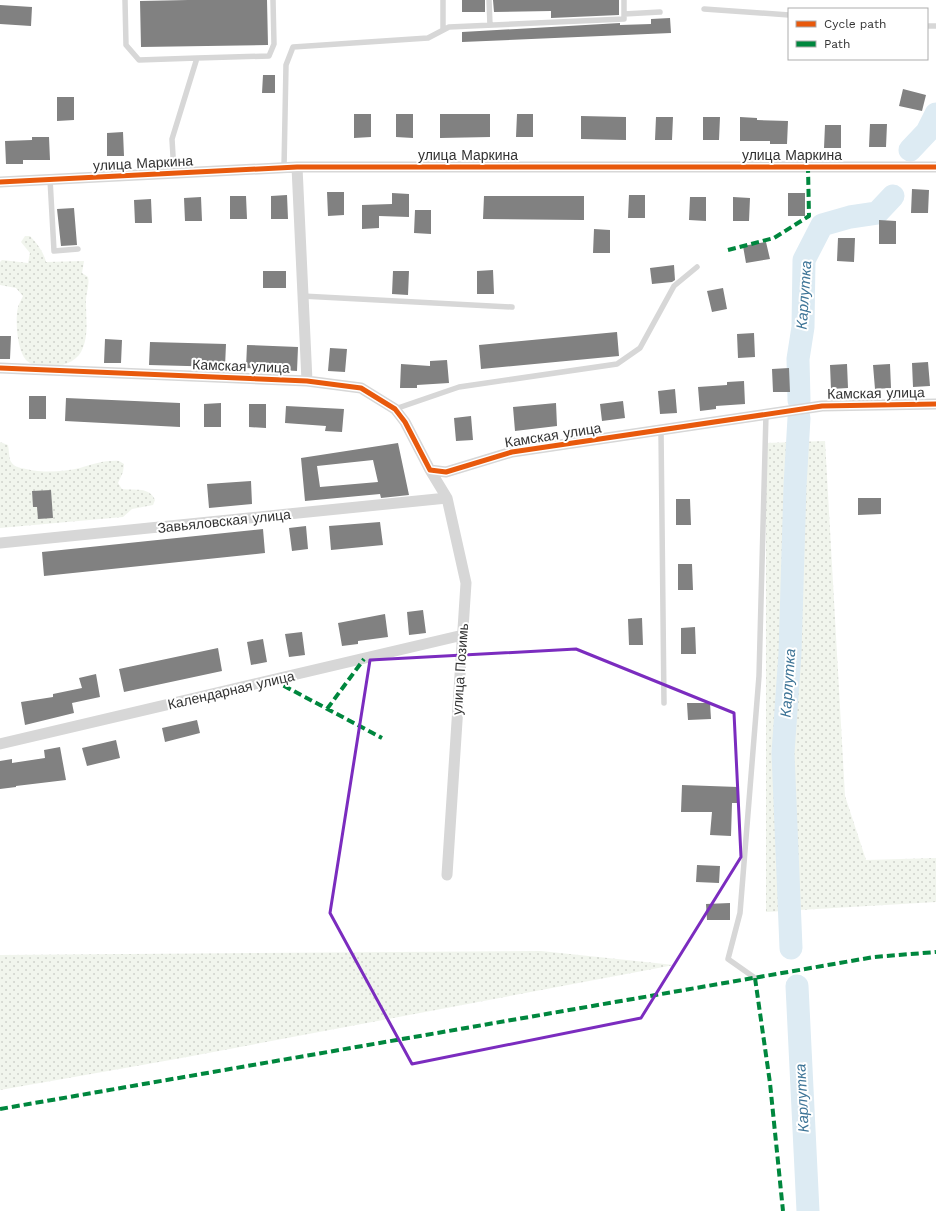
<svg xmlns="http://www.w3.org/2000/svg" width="936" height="1211" font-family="'Work Sans',sans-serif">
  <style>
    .green { fill: url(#green-dots) }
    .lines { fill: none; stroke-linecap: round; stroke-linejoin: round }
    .river { stroke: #ddebf3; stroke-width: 23 }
    .building { fill: #818181; fill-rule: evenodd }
    .service { stroke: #d7d7d7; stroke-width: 5.5 }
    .minor { stroke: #d7d7d7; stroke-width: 11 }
    .quiet { stroke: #00873e; stroke-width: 4; stroke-dasharray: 8 4; stroke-linecap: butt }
    .cycleway-casing { stroke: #fff; stroke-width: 8 }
    .cycleway { stroke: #e8590c; stroke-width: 5 }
    .marked { fill: none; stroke: #7b2cbf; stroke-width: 3; stroke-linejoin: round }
    .labels { text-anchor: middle; stroke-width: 4; stroke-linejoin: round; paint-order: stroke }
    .street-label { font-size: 14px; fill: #333; stroke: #fff }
    .water-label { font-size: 15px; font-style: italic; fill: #3f7597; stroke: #fff }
  </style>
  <defs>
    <pattern id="green-dots" width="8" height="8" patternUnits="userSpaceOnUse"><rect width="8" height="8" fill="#f1f5ed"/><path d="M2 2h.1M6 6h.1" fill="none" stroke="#cfd2cc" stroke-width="1.8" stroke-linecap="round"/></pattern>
  </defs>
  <rect width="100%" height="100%" fill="#fff"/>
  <path class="green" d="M 25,236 L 30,236 C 37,243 44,253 46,262 L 84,261 L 82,273 L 88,277 C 90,286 85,295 86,304 C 86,320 89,337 81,352 C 72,368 39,373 26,360 C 17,350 15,320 18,307 C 19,304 21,300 23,296 L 16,288 L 0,285 L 0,262 L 2,260 L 28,263 L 30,253 L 21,242 Z
    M 825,441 L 845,796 L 866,860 L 936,858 L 936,902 L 766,912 L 766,443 Z
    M 0,442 L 8,445 C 9,450 9,456 10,460 C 13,467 20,468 26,469 C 43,473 63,472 80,468 C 94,464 105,460 119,461 L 124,464 L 123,472 L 118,483 L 122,489 C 135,491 149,486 155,500 L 153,505 L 132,509 L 123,517 L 0,528 Z
    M 541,951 L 674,965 L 176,1059 L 0,1090 L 0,955 Z"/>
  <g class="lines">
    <path class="river" d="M 910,150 L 927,132 L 936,114
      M 799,400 L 798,359 L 803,327 L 804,260 L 822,225 L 850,217 L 877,213 L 893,196
      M 791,948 L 783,753 L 790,653 L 795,486 L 799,418
      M 797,986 L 808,1211"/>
  </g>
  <path class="building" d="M 188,0 L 267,0 L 268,45 L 141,47 L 140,1 Z
    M 462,0 L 485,0 L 485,12 L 462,12 Z
    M 493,0 L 619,0 L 619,15 L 551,18 L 551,11 L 494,12 Z
    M 0,5 L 32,7 L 31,26 L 0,24 Z
    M 670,18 L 671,33 L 462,42 L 462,32 L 620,23 L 620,25 L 651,24 L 651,19 Z
    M 263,75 L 275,75 L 275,93 L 262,93 Z
    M 903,89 L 926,95 L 922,111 L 899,106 Z
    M 57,97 L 74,97 L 74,120 L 57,121 Z
    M 354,114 L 371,114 L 371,137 L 354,138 Z
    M 396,114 L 413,114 L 413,138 L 396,137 Z
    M 440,114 L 490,114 L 490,137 L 440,138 Z
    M 517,114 L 533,114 L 533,137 L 516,137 Z
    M 581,116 L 626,117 L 626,140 L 581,139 Z
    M 656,117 L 673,117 L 672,140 L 655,140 Z
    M 703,117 L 720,117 L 719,140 L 703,140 Z
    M 740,117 L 757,118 L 757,120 L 788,121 L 787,144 L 770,144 L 770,141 L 740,141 Z
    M 870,124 L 887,124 L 886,147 L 869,147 Z
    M 825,125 L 841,125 L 841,148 L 824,148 Z
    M 123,132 L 124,156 L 107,156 L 107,133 Z
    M 32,137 L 49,137 L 50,160 L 23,160 L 23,164 L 6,164 L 5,141 L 32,140 Z
    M 912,189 L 929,190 L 928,213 L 911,213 Z
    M 327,192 L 344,192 L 344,215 L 328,216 Z
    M 392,193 L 409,194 L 409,217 L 379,216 L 379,228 L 362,229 L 362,205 L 392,204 Z
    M 788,193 L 805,193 L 805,216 L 788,216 Z
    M 287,195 L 288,219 L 271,219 L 271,196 Z
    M 629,195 L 645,195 L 645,218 L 628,218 Z
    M 230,196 L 246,196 L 247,219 L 230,219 Z
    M 484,196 L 584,196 L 584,220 L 483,219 Z
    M 201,197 L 202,221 L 185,221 L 184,198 Z
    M 690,197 L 706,197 L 706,221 L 689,220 Z
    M 733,197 L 750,198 L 749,221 L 733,221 Z
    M 151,199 L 152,223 L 135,223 L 134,200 Z
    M 74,208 L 77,245 L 61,246 L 57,209 Z
    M 415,210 L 431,210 L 431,234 L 414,233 Z
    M 879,220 L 896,221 L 896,244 L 879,244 Z
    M 594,229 L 610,230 L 610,253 L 593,253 Z
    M 838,238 L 855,238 L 854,262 L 837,261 Z
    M 766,242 L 770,259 L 746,263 L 743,246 Z
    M 674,265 L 675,280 L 672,282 L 652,284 L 650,268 Z
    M 493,270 L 494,294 L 477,294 L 477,271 Z
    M 263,271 L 286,271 L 286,288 L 263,288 Z
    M 393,271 L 409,271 L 408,295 L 392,294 Z
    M 723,288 L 727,309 L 712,312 L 707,291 Z
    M 617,332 L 619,356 L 481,369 L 479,345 Z
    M 754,333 L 755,357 L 738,358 L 737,334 Z
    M 0,336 L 11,336 L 10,359 L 0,359 Z
    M 105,339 L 122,340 L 121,363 L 104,363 Z
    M 150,342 L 226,344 L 225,367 L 149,365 Z
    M 247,345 L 298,347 L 297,371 L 246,368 Z
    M 330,348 L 347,349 L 345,372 L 328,371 Z
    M 447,360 L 449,383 L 417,385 L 417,388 L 400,388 L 401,364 L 430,366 L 430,361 Z
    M 928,362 L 930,386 L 913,387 L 912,363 Z
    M 847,364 L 848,388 L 831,389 L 830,365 Z
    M 890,364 L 891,388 L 875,389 L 873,365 Z
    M 789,368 L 790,392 L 773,392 L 772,369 Z
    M 744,381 L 745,404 L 716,406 L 716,409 L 700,411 L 698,387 L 727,385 L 727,382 Z
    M 675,389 L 677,413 L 660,414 L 658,391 Z
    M 29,396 L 46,396 L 46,419 L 29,419 Z
    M 66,398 L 180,403 L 180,427 L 65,421 Z
    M 623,401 L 625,418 L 602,421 L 600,404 Z
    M 221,403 L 221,427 L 204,427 L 204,404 Z
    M 556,403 L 557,426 L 515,431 L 513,407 Z
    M 249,404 L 266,404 L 266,428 L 249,427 Z
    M 286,406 L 344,409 L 342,432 L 325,431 L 326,426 L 285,423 Z
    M 471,416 L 473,440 L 456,441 L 454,418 Z
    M 398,443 L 409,495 L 381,498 L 380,494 L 305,501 L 301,458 ZM 373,460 L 378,482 L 320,487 L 317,466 Z
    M 251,481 L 252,504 L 209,508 L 207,484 Z
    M 51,490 L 53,518 L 38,519 L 37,507 L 33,507 L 32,491 Z
    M 858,498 L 881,498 L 881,514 L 858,515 Z
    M 676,499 L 690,499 L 691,525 L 676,525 Z
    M 380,522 L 383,545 L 331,550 L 329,526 Z
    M 306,526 L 308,549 L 292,551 L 289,528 Z
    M 263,529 L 265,553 L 44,576 L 42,552 Z
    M 678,564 L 692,564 L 693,590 L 678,590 Z
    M 423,610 L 426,633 L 409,635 L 407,612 Z
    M 385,614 L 388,637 L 358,641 L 358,644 L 342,646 L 338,623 Z
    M 642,618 L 643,645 L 629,645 L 628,619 Z
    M 695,627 L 696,654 L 681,654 L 681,628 Z
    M 302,632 L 305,655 L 289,657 L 285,634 Z
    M 263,639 L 267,662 L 251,665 L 247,642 Z
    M 218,648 L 222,671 L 124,692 L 119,669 Z
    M 96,674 L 100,697 L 72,703 L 74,713 L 25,725 L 21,702 L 53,697 L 53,694 L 82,688 L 79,678 Z
    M 687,703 L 710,703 L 711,719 L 688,720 Z
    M 197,720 L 200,733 L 165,742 L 162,728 Z
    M 116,740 L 120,758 L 87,766 L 82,748 Z
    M 60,747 L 66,780 L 16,786 L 16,787 L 0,789 L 0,761 L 12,759 L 12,763 L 45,758 L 44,750 Z
    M 682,785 L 738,787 L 737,803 L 732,803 L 731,836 L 710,835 L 712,812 L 681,812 Z
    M 697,865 L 720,866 L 719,883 L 696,882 Z
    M 730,903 L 730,920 L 707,920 L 706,904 Z"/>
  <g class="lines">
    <path class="service" d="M 125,0 L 126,45 L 139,60 L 197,58
      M 443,0 L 443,30
      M 489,0 L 490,25
      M 704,9 L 789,15
      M 624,14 L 660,12
      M 927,26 L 936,26
      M 284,168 L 286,65 L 293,47 L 428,38 L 449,27 L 624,19 L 624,0
      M 174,173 L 172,139 L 197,58 L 269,56 L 274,44 L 273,0
      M 50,179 L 54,251 L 78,249
      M 302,296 L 512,307
      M 395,409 L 459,387 L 617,364 L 640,348 L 674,286 L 697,267
      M 661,431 L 664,703
      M 755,978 L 728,959 L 740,913 L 759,676 L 766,414"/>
    <path class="minor" d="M 297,167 L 307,381
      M 0,182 L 297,167 L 936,167
      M 0,368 L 307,381 L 361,388 L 395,409 L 405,422 L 430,470 L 446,472 L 512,452 L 822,406 L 936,404
      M 430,470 L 447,498 L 466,583 L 447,875
      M 0,543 L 447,498
      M 0,744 L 463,635"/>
    <path class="quiet" d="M 728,250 L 774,238 L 809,216 L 808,167
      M 273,680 L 382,738
      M 327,709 L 364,659
      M 755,978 L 770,1083 L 783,1211
      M 0,1109 L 874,957 L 936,952"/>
    <g class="cycleway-casing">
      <path id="cycleway" d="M 0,182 L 297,167 L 936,167
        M 0,368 L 307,381 L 361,388 L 395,409 L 405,422 L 430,470 L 446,472 L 512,452 L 822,406 L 936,404"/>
    </g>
    <use href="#cycleway" class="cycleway"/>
  </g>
  <path class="marked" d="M 576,649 L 734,713 L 741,857 L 641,1018 L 412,1064 L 330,913 L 370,660 Z"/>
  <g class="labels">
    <g class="street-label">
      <text x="468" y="160">улица Маркина</text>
      <text x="792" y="160">улица Маркина</text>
      <text transform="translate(143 163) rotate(-3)" y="5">улица Маркина</text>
      <text transform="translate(241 366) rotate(2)" y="5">Камская улица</text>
      <text transform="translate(876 393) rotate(-1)" y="5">Камская улица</text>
      <text transform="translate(553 435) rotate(-9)" y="5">Камская улица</text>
      <text transform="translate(224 521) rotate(-6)" y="5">Завьяловская улица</text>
      <text transform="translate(460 669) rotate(-86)" y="5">улица Позимь</text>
      <text transform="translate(231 690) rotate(-13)" y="5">Календарная улица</text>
    </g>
    <g class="water-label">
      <text transform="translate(804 295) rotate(-86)" y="5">Карлутка</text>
      <text transform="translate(788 683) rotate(-86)" y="5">Карлутка</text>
      <text transform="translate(802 1098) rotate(-93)" y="5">Карлутка</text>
    </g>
  </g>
  <rect x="788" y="8" width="140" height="52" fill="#ffffff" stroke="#adadad"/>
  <rect x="796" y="21" width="20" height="6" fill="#e8590c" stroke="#adadad"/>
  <text x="824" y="28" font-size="12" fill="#333333">Cycle path</text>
  <rect x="796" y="41" width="20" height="6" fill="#00873e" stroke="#adadad"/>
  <text x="824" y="48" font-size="12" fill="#333333">Path</text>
</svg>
